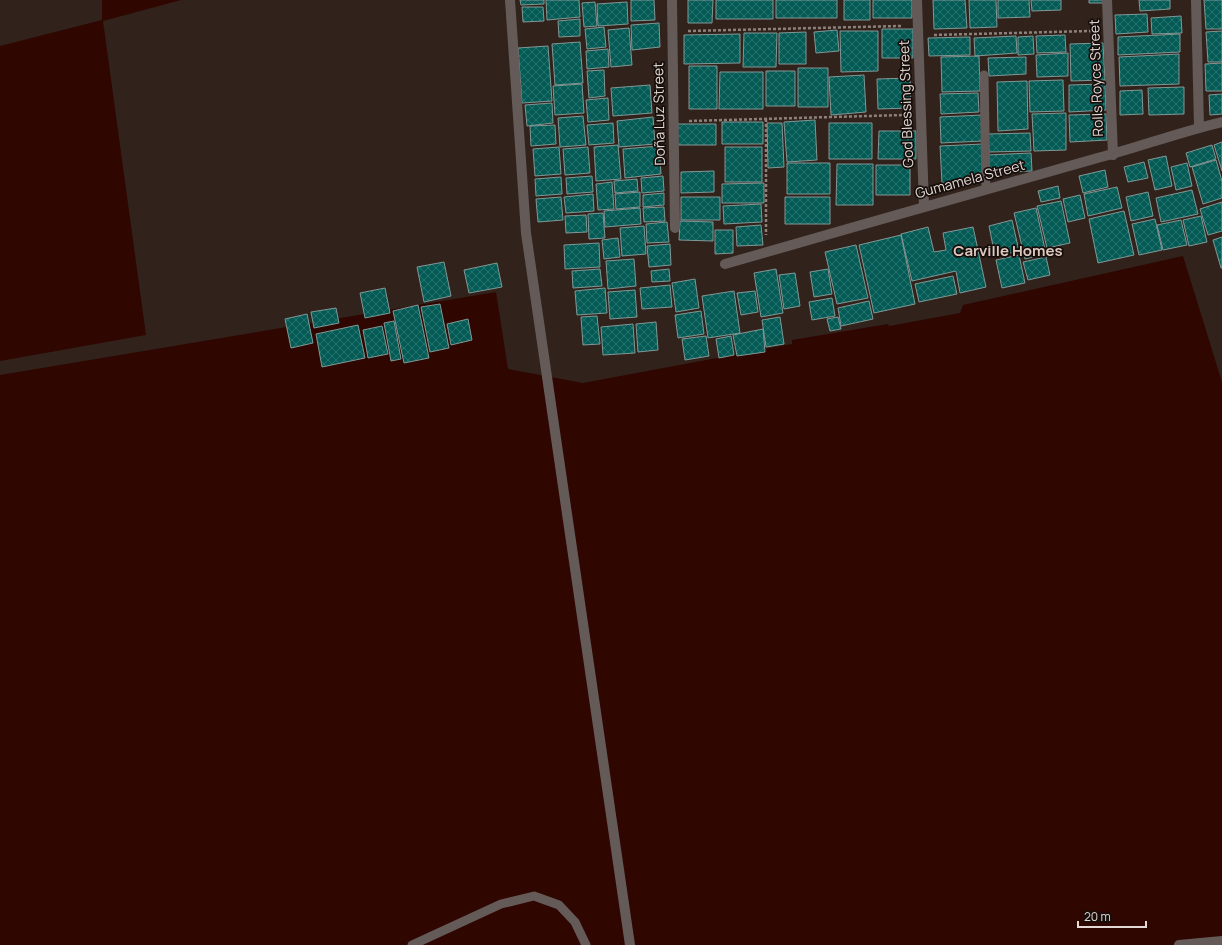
<svg xmlns="http://www.w3.org/2000/svg" width="1222" height="945" font-family="Manrope,sans-serif">
  <style>
    .water { fill: #2f0600 }
    .building { fill: url(#building-cross-hatch); stroke: #809895 }
    .lines { fill: none; stroke-linecap: round; stroke-linejoin: round }
    .path { stroke: #8e817c; stroke-width: 2.5; stroke-dasharray: 3 2; stroke-linecap: butt }
    .lane { stroke: #645b58; stroke-width: 9 }
    .street { stroke: #645b58; stroke-width: 10 }
    .labels { text-anchor: middle; stroke-width: 3.5; stroke-linejoin: round; paint-order: stroke }
    .street-label { font-size: 14px; fill: #e3d8d4; stroke: #150e0b }
    .neighbourhood-label { font-size: 15px; font-weight: bold; fill: #dec8c0; stroke: #150e0b }
  </style>
  <defs>
    <pattern id="building-cross-hatch" width="8" height="8" patternUnits="userSpaceOnUse"><rect width="8" height="8" fill="#045b56"/><path d="M0 0l8 8M0 8l8-8" fill="none" stroke="#28726d"/></pattern>
  </defs>
  <rect width="100%" height="100%" fill="#32221c"/>
  <path class="water" d="M 102,0 L 181,0 L 103,21 L 146,335 L 0,361 L 0,46 L 102,20 Z
    M 1183,256 L 1222,382 L 1222,945 L 0,945 L 0,375 L 496,292 L 508,369 L 583,383 L 792,344 L 792,340 L 888,324 L 889,326 L 960,313 L 963,305 Z"/>
  <path class="building" d="M 520,0 L 544,0 L 544,4 L 521,5 Z
    M 546,0 L 579,0 L 580,17 L 547,20 Z
    M 631,0 L 654,0 L 655,20 L 631,21 Z
    M 688,0 L 713,0 L 712,23 L 688,23 Z
    M 716,0 L 773,0 L 773,19 L 716,19 Z
    M 776,0 L 837,0 L 837,18 L 776,18 Z
    M 844,0 L 870,0 L 870,20 L 844,20 Z
    M 873,0 L 912,0 L 912,18 L 873,18 Z
    M 933,0 L 965,0 L 967,28 L 934,29 Z
    M 969,0 L 996,0 L 997,27 L 970,28 Z
    M 998,0 L 1029,0 L 1030,17 L 998,18 Z
    M 1031,0 L 1061,0 L 1061,10 L 1032,11 Z
    M 1089,0 L 1103,0 L 1103,3 L 1089,3 Z
    M 1139,0 L 1170,0 L 1170,9 L 1140,11 Z
    M 1204,0 L 1222,0 L 1222,29 L 1206,29 Z
    M 595,2 L 597,26 L 584,27 L 582,3 Z
    M 627,2 L 628,24 L 598,26 L 597,4 Z
    M 522,7 L 543,7 L 544,21 L 523,22 Z
    M 1147,14 L 1148,32 L 1116,34 L 1115,15 Z
    M 1181,16 L 1182,33 L 1152,34 L 1151,18 Z
    M 580,19 L 580,36 L 559,37 L 558,21 Z
    M 659,23 L 660,47 L 632,50 L 631,25 Z
    M 604,27 L 606,47 L 587,49 L 585,29 Z
    M 629,28 L 632,65 L 611,67 L 608,30 Z
    M 882,29 L 913,29 L 913,58 L 882,58 Z
    M 837,30 L 839,51 L 816,53 L 814,32 Z
    M 840,31 L 878,31 L 878,71 L 841,72 Z
    M 1222,31 L 1222,62 L 1208,62 L 1206,32 Z
    M 806,32 L 806,64 L 779,64 L 779,33 Z
    M 744,33 L 777,33 L 776,67 L 743,67 Z
    M 740,34 L 740,63 L 684,64 L 684,35 Z
    M 1180,34 L 1180,52 L 1118,55 L 1118,37 Z
    M 1065,35 L 1066,52 L 1037,53 L 1036,36 Z
    M 1016,36 L 1017,53 L 975,56 L 974,38 Z
    M 1033,36 L 1034,54 L 1018,55 L 1018,37 Z
    M 970,37 L 970,55 L 929,56 L 928,38 Z
    M 580,42 L 583,83 L 555,85 L 552,44 Z
    M 1103,43 L 1105,80 L 1071,81 L 1070,44 Z
    M 548,46 L 552,101 L 522,103 L 518,48 Z
    M 608,49 L 609,67 L 587,69 L 586,51 Z
    M 1068,53 L 1068,76 L 1037,77 L 1036,55 Z
    M 1179,54 L 1179,84 L 1120,86 L 1119,57 Z
    M 979,56 L 980,91 L 942,92 L 941,57 Z
    M 1026,57 L 1026,74 L 989,76 L 988,58 Z
    M 1222,63 L 1222,91 L 1206,91 L 1205,64 Z
    M 689,66 L 717,66 L 717,109 L 689,109 Z
    M 798,68 L 828,68 L 828,107 L 798,107 Z
    M 604,70 L 605,96 L 589,98 L 587,71 Z
    M 766,71 L 795,71 L 795,106 L 766,106 Z
    M 720,72 L 763,72 L 763,109 L 719,109 Z
    M 864,75 L 866,112 L 831,115 L 829,77 Z
    M 910,78 L 911,108 L 878,109 L 877,79 Z
    M 1063,80 L 1064,111 L 1030,112 L 1029,81 Z
    M 1027,81 L 1028,129 L 998,131 L 997,82 Z
    M 582,84 L 584,113 L 555,115 L 553,86 Z
    M 1105,84 L 1106,110 L 1069,112 L 1069,85 Z
    M 650,85 L 652,113 L 613,116 L 611,88 Z
    M 1184,87 L 1184,114 L 1149,115 L 1148,88 Z
    M 1142,90 L 1143,114 L 1120,115 L 1120,91 Z
    M 978,93 L 979,112 L 941,114 L 940,94 Z
    M 1222,94 L 1222,114 L 1210,115 L 1209,95 Z
    M 608,98 L 609,120 L 588,122 L 586,100 Z
    M 552,103 L 553,123 L 527,126 L 525,105 Z
    M 1066,113 L 1066,150 L 1034,151 L 1032,114 Z
    M 1106,114 L 1107,140 L 1070,142 L 1069,115 Z
    M 982,115 L 983,141 L 941,143 L 940,117 Z
    M 583,116 L 586,145 L 560,147 L 558,118 Z
    M 653,117 L 655,144 L 619,147 L 617,121 Z
    M 815,120 L 817,160 L 787,162 L 784,122 Z
    M 722,122 L 763,122 L 763,144 L 722,144 Z
    M 613,123 L 614,143 L 589,145 L 587,125 Z
    M 767,123 L 782,123 L 784,167 L 768,168 Z
    M 829,123 L 872,123 L 872,159 L 829,159 Z
    M 678,124 L 716,124 L 716,145 L 677,145 Z
    M 555,125 L 556,144 L 531,146 L 530,126 Z
    M 879,131 L 916,131 L 916,159 L 878,159 Z
    M 1030,133 L 1031,151 L 989,152 L 988,134 Z
    M 1222,142 L 1222,171 L 1214,145 Z
    M 983,144 L 984,181 L 942,183 L 940,146 Z
    M 618,145 L 621,179 L 596,181 L 594,147 Z
    M 1212,145 L 1216,159 L 1190,167 L 1186,153 Z
    M 659,146 L 661,174 L 625,178 L 623,149 Z
    M 559,147 L 561,174 L 535,176 L 533,149 Z
    M 588,147 L 590,173 L 565,175 L 563,149 Z
    M 725,147 L 762,147 L 762,182 L 725,182 Z
    M 1031,153 L 1032,171 L 987,173 L 987,155 Z
    M 1166,156 L 1172,186 L 1155,190 L 1148,160 Z
    M 1216,160 L 1222,181 L 1222,198 L 1203,204 L 1192,167 Z
    M 1144,162 L 1148,178 L 1128,182 L 1124,167 Z
    M 787,163 L 830,163 L 830,194 L 787,194 Z
    M 1187,163 L 1192,186 L 1176,190 L 1171,167 Z
    M 837,164 L 873,164 L 873,205 L 836,205 Z
    M 876,165 L 910,165 L 910,195 L 876,195 Z
    M 1105,170 L 1108,187 L 1083,193 L 1079,176 Z
    M 714,171 L 714,192 L 681,193 L 681,172 Z
    M 592,176 L 593,192 L 567,194 L 566,178 Z
    M 663,176 L 664,191 L 642,193 L 641,178 Z
    M 561,177 L 562,194 L 536,196 L 535,179 Z
    M 637,179 L 638,191 L 615,193 L 614,181 Z
    M 612,182 L 614,209 L 598,210 L 596,184 Z
    M 764,183 L 764,203 L 722,203 L 722,184 Z
    M 1058,186 L 1060,198 L 1041,202 L 1038,191 Z
    M 1117,187 L 1122,208 L 1088,216 L 1084,194 Z
    M 1192,190 L 1198,214 L 1161,222 L 1156,198 Z
    M 640,192 L 640,207 L 616,209 L 615,194 Z
    M 1148,192 L 1153,216 L 1131,221 L 1126,197 Z
    M 664,193 L 664,205 L 643,207 L 643,195 Z
    M 593,194 L 594,211 L 566,213 L 564,197 Z
    M 1080,195 L 1085,218 L 1068,222 L 1063,199 Z
    M 561,197 L 563,220 L 538,222 L 536,199 Z
    M 681,197 L 720,197 L 720,220 L 681,220 Z
    M 785,197 L 830,197 L 830,224 L 785,224 Z
    M 1061,201 L 1070,243 L 1047,248 L 1037,206 Z
    M 1222,202 L 1222,231 L 1208,235 L 1200,209 Z
    M 761,204 L 762,222 L 724,224 L 723,206 Z
    M 664,207 L 665,221 L 644,222 L 643,208 Z
    M 640,208 L 641,224 L 605,227 L 604,211 Z
    M 1036,208 L 1046,254 L 1025,259 L 1014,213 Z
    M 1124,211 L 1134,255 L 1098,263 L 1089,219 Z
    M 603,213 L 605,238 L 589,239 L 588,214 Z
    M 586,215 L 587,232 L 566,233 L 565,216 Z
    M 1201,216 L 1207,242 L 1189,246 L 1183,220 Z
    M 1155,219 L 1162,250 L 1139,255 L 1132,224 Z
    M 1012,220 L 1019,251 L 995,256 L 989,226 Z
    M 1181,220 L 1187,245 L 1163,250 L 1157,225 Z
    M 680,221 L 713,222 L 713,241 L 679,240 Z
    M 667,222 L 669,242 L 647,243 L 646,224 Z
    M 761,225 L 763,245 L 737,246 L 736,227 Z
    M 644,226 L 646,254 L 622,256 L 620,228 Z
    M 928,227 L 934,252 L 946,250 L 943,233 L 973,227 L 986,287 L 960,293 L 956,271 L 912,281 L 901,234 Z
    M 715,230 L 733,230 L 733,253 L 715,254 Z
    M 901,235 L 915,304 L 874,313 L 859,245 Z
    M 1222,237 L 1222,268 L 1221,268 L 1213,240 Z
    M 618,238 L 620,257 L 604,259 L 602,240 Z
    M 599,243 L 600,267 L 565,269 L 564,245 Z
    M 670,244 L 671,265 L 649,267 L 647,246 Z
    M 856,245 L 868,298 L 837,304 L 825,252 Z
    M 1019,255 L 1025,283 L 1002,288 L 996,260 Z
    M 1046,257 L 1050,275 L 1028,280 L 1023,262 Z
    M 634,259 L 636,286 L 608,289 L 606,261 Z
    M 444,262 L 451,296 L 424,302 L 417,267 Z
    M 497,263 L 502,287 L 469,293 L 464,270 Z
    M 600,269 L 602,286 L 573,288 L 572,271 Z
    M 669,269 L 670,281 L 652,282 L 651,271 Z
    M 776,269 L 783,313 L 761,317 L 754,273 Z
    M 828,269 L 832,294 L 814,297 L 810,272 Z
    M 795,273 L 800,306 L 784,309 L 779,275 Z
    M 953,276 L 957,294 L 919,302 L 915,284 Z
    M 695,279 L 699,308 L 676,312 L 672,283 Z
    M 670,285 L 672,307 L 642,309 L 640,288 Z
    M 385,288 L 390,313 L 365,318 L 360,293 Z
    M 605,288 L 607,313 L 577,315 L 575,291 Z
    M 635,290 L 637,317 L 610,319 L 608,292 Z
    M 734,291 L 740,333 L 708,338 L 702,296 Z
    M 755,291 L 758,312 L 741,315 L 737,293 Z
    M 832,298 L 835,316 L 812,320 L 809,302 Z
    M 869,301 L 873,319 L 841,326 L 838,308 Z
    M 440,304 L 449,348 L 430,352 L 421,307 Z
    M 418,305 L 429,358 L 404,363 L 393,311 Z
    M 336,308 L 339,323 L 314,328 L 311,312 Z
    M 701,311 L 704,334 L 678,338 L 675,315 Z
    M 307,314 L 313,343 L 291,348 L 285,319 Z
    M 597,316 L 600,344 L 583,345 L 581,317 Z
    M 780,317 L 784,344 L 766,347 L 762,320 Z
    M 838,317 L 841,329 L 830,331 L 827,319 Z
    M 468,319 L 472,340 L 451,345 L 447,324 Z
    M 394,321 L 401,359 L 391,361 L 384,323 Z
    M 656,322 L 658,350 L 638,352 L 636,324 Z
    M 633,324 L 635,353 L 603,355 L 601,327 Z
    M 358,325 L 365,358 L 322,367 L 316,334 Z
    M 382,326 L 388,354 L 368,358 L 363,330 Z
    M 763,329 L 765,352 L 737,356 L 733,335 Z
    M 706,336 L 709,356 L 685,360 L 682,339 Z
    M 731,336 L 734,355 L 719,358 L 716,339 Z"/>
  <g class="lines">
    <path class="path" d="M 688,31 L 901,26
      M 934,35 L 1091,31
      M 766,119 L 766,235
      M 689,121 L 904,115"/>
    <path class="lane" d="M 984,75 L 986,189
      M 412,945 L 501,904 L 534,896 L 559,905 L 575,922 L 586,945"/>
    <path class="street" d="M 510,0 L 526,233 L 630,945
      M 672,0 L 675,228
      M 917,0 L 924,206
      M 1107,0 L 1113,155
      M 1196,0 L 1199,127
      M 725,264 C 848,229 971,193 1094,159 C 1137,148 1179,132 1222,122
      M 1179,945 L 1222,941"/>
  </g>
  <g class="labels">
    <g class="street-label">
      <text transform="translate(1096 78) rotate(-92)" y="5">Rolls Royce Street</text>
      <text transform="translate(906 104) rotate(-92)" y="5">God Blessing Street</text>
      <text transform="translate(659 114) rotate(-91)" y="5">Doña Luz Street</text>
      <text transform="translate(970 179) rotate(-15)" y="5">Gumamela Street</text>
    </g>
    <g class="neighbourhood-label">
      <text x="1008" y="256">Carville Homes</text>
    </g>
  </g>
  <path d="M1078 921v6h68v-6" fill="none" stroke="#e3d8d4" stroke-width="2"/>
  <text x="1084" y="921" font-size="12" fill="#e3d8d4" stroke="#150e0b" stroke-width="3" paint-order="stroke">20 m</text>
</svg>
